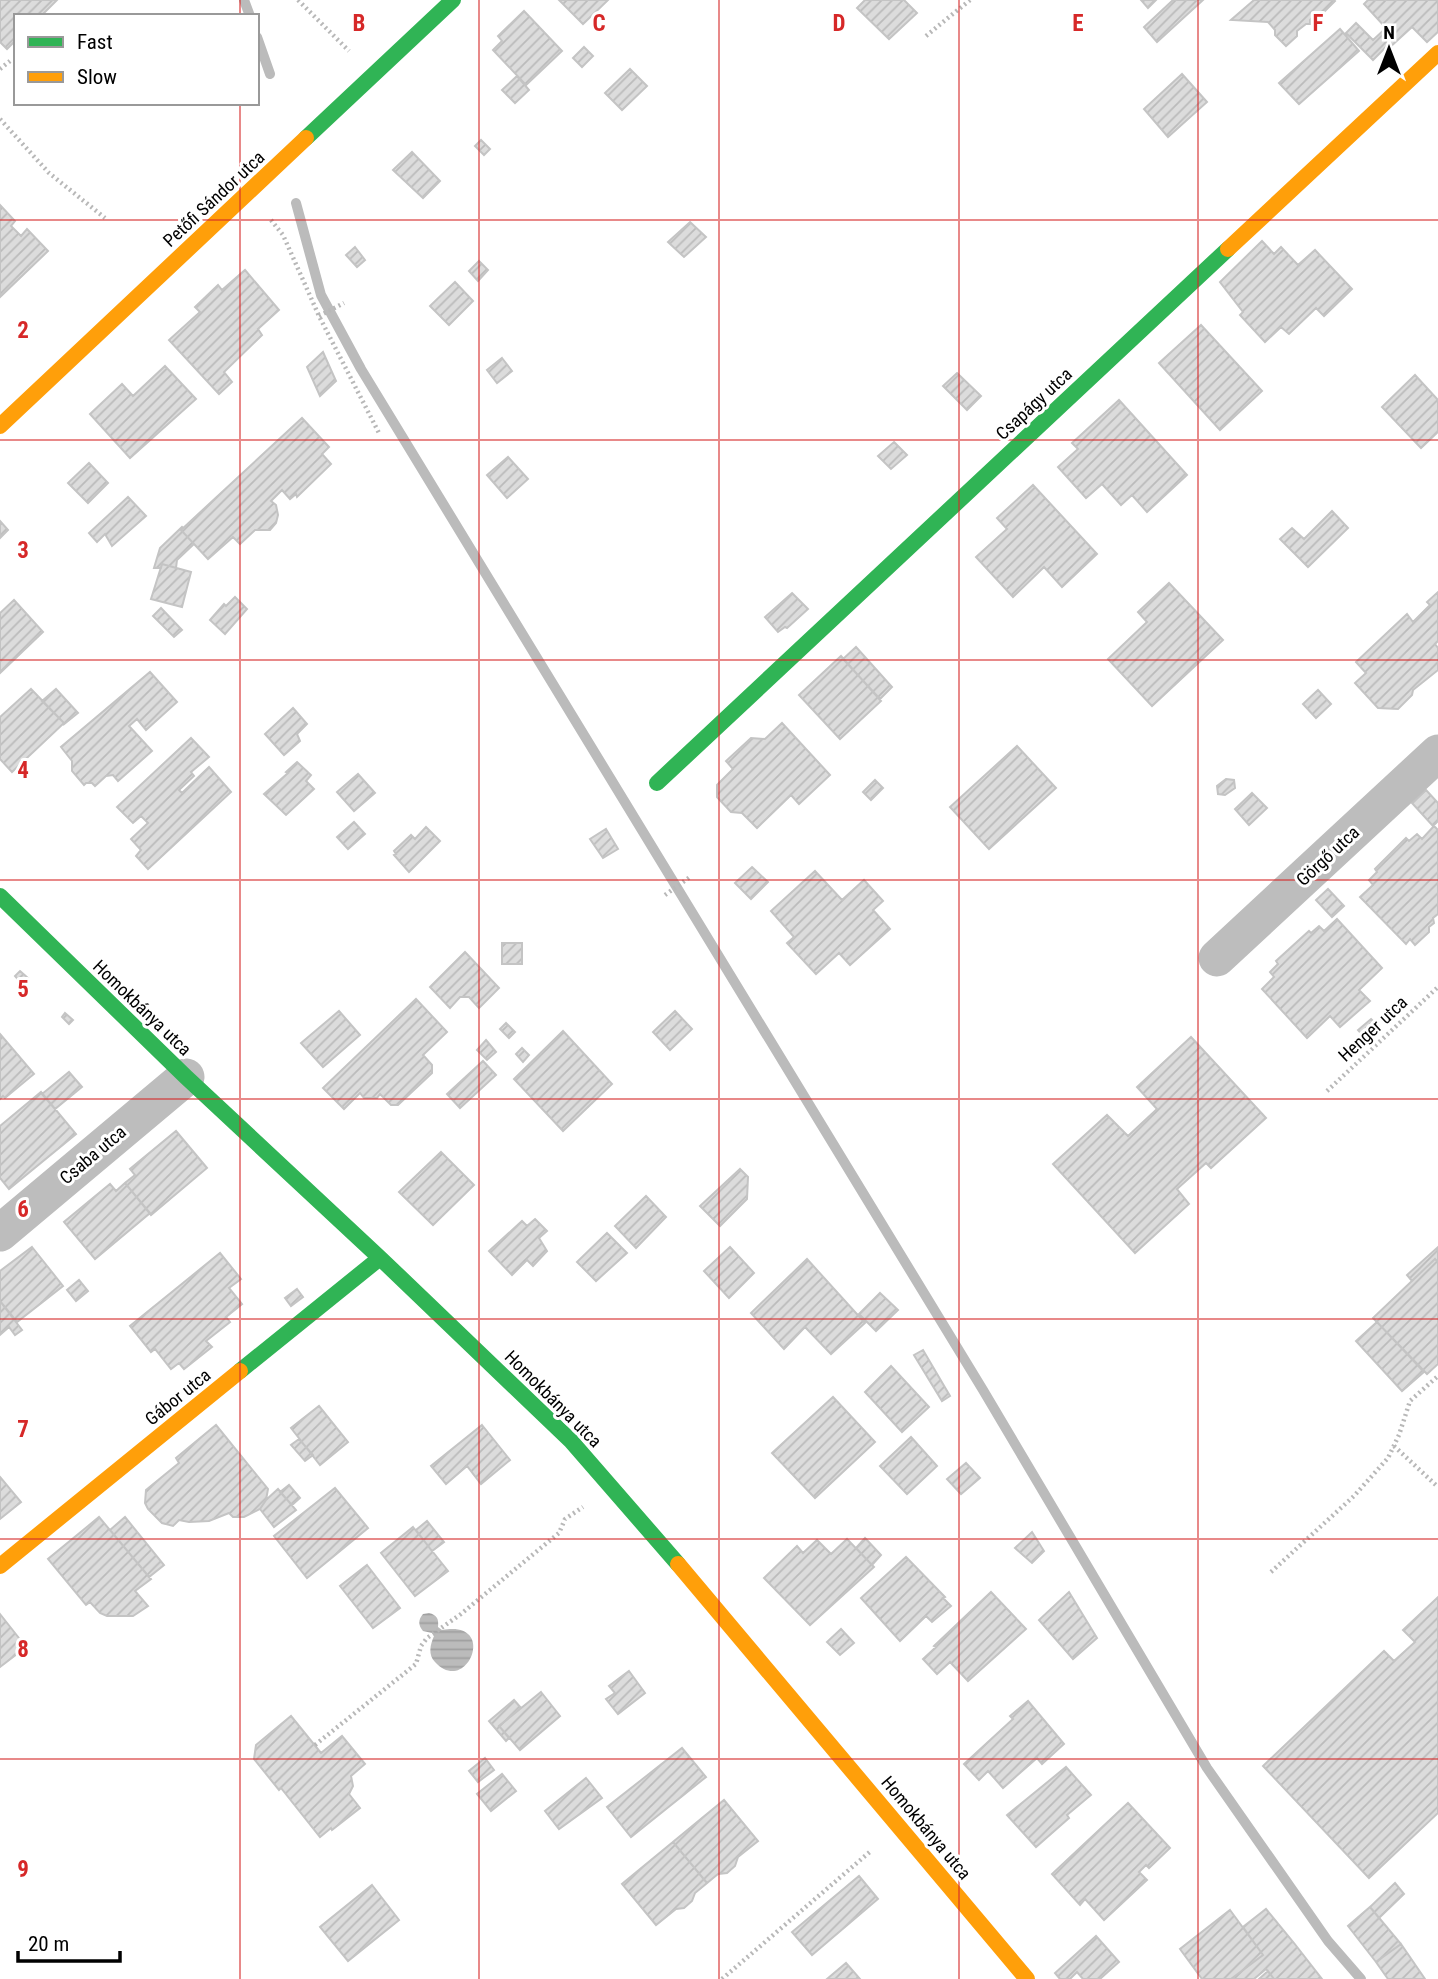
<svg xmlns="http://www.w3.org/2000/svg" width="1438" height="1979" font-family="'Roboto Condensed',sans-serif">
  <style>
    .water { fill: url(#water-rules) }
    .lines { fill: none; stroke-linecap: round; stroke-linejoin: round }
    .stream { stroke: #bbb; stroke-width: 10 }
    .building { fill: url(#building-hatch); stroke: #c4c4c4; stroke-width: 2 }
    .path { stroke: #b8b8b8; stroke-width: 4.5; stroke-dasharray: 2 3.5; stroke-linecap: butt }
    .street { stroke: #bdbdbd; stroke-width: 37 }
    .fast { stroke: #30b455; stroke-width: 16 }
    .slow { stroke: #ff9f0a; stroke-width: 16 }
    .grid { fill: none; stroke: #d62828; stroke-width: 2; stroke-opacity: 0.55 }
    .labels { text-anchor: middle; stroke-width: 6; stroke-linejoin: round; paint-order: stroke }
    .street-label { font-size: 18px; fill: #000; stroke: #fff }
    .grid-label { font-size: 23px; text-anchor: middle; font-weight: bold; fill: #d62828; stroke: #fff; stroke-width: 6; stroke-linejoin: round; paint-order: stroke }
  </style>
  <defs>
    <pattern id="water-rules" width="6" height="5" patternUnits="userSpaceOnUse" patternTransform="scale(1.75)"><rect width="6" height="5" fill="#bbb"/><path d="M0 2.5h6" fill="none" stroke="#9f9f9f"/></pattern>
    <pattern id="building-hatch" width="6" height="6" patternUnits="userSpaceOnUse" patternTransform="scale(1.75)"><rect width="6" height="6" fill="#dcdcdc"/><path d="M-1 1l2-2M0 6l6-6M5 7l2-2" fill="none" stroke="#bbb"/></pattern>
  </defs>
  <rect width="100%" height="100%" fill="#fff"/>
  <path class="water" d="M 429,1613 C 437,1615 439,1619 438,1627 L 442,1630 C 499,1619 467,1697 435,1662 C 428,1655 430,1645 434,1636 L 432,1633 L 423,1631 C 418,1625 418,1620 423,1614 Z"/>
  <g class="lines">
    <path class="stream" d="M 244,0 L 250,16
      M 257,37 L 270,74
      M 296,203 L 321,295 L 361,369 L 983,1390 L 1207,1768 L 1328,1941 L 1361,1979"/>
  </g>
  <path class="building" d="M 0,0 L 57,0 L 41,16 L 16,16 L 16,40 L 7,49 L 0,42 Z
    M 559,0 L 608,0 L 583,24 Z
    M 865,0 L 904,0 L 917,13 L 889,39 L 857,8 Z
    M 1141,0 L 1156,0 L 1148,8 Z
    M 1173,0 L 1203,0 L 1157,42 L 1144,27 Z
    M 1254,0 L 1334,0 L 1335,1 L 1324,12 L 1318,12 L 1310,20 L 1310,24 L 1306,24 L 1297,31 L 1297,36 L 1286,46 L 1275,35 L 1275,30 L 1268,22 L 1231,20 Z
    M 1368,0 L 1438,0 L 1438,32 L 1427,42 L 1412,27 L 1390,47 L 1387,46 L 1373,60 L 1346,33 L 1356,23 L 1373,40 L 1386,28 L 1364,4 Z
    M 524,11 L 562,51 L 526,85 L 493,50 L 502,41 L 498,36 Z
    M 1340,29 L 1359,51 L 1299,104 L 1279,83 Z
    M 584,47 L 593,56 L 582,67 L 573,58 Z
    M 630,69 L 647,86 L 622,110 L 605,93 Z
    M 1182,74 L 1207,102 L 1168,137 L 1144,109 Z
    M 517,76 L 529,90 L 515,103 L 502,90 Z
    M 481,140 L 490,149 L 484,155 L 475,146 Z
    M 412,152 L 440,181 L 423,198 L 393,170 Z
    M 0,205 L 15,221 L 11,226 L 21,236 L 27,229 L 48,251 L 0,297 Z
    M 690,222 L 706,237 L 684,257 L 668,242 Z
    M 1262,241 L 1274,254 L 1281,247 L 1298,265 L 1315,250 L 1352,289 L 1324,316 L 1316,308 L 1289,334 L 1281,327 L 1265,342 L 1240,315 L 1243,312 L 1220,282 Z
    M 355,247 L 365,260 L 357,267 L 346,255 Z
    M 479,261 L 488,270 L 478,281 L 469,271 Z
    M 245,270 L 279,310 L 258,329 L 262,335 L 224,372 L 232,382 L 219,394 L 169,340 L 200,312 L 195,307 L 218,285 L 222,290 Z
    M 455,282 L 473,301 L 449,325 L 430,306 Z
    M 1201,325 L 1262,391 L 1220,430 L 1159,363 Z
    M 323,352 L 336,381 L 320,396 L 307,367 Z
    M 502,358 L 512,371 L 497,383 L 487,370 Z
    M 165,366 L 196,399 L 130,458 L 90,414 L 122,384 L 133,396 Z
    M 957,373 L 981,396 L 967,410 L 943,386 Z
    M 1415,375 L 1438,400 L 1438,432 L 1421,448 L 1382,407 Z
    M 1119,400 L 1187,475 L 1147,512 L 1132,495 L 1121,505 L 1102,484 L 1086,498 L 1058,467 L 1078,449 L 1072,443 Z
    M 302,418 L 329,447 L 322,454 L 331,464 L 297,497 L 296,494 L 290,499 L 282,490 L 271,501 L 276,505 L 278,515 L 276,523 L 270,530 L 255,530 L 240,544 L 233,537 L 208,559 L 181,530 Z
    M 894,442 L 907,455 L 891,469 L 878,456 Z
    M 508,457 L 528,479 L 507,498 L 487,475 Z
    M 89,463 L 108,483 L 88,503 L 68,483 Z
    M 1033,485 L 1097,554 L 1062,587 L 1044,567 L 1013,597 L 976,557 L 1007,529 L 997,518 Z
    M 128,497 L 146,516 L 112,546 L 105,534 L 97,542 L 89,533 Z
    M 1332,511 L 1348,528 L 1308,567 L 1280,539 L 1292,528 L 1304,539 Z
    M 0,521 L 8,530 L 0,538 Z
    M 182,527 L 183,528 L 181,530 L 194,544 L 177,560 L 176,568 L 162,564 L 161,568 L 154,568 L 160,548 Z
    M 162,564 L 191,572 L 182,607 L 151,599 Z
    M 1169,583 L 1223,640 L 1152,706 L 1108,659 L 1147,622 L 1138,612 Z
    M 1438,592 L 1438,641 L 1435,644 L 1438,648 L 1438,670 L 1413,690 L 1412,695 L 1398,709 L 1378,708 L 1355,683 L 1366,673 L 1356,662 L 1407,614 L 1413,622 L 1430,605 L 1427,602 Z
    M 792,593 L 808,609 L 787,628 L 785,627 L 778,632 L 765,617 Z
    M 235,597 L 247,609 L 225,634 L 210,620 L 224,604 L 226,606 Z
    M 14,600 L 43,632 L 0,673 L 0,613 Z
    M 161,608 L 182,630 L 174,637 L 153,616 Z
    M 856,647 L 892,687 L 880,699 L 843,659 Z
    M 841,656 L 881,701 L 840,739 L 799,695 Z
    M 150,672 L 177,702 L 146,730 L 137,719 L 129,726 L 152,751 L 118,781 L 113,775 L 106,776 L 95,786 L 92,783 L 86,783 L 84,785 L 72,771 L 72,761 L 61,747 Z
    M 31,689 L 64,723 L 12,772 L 0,759 L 0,717 Z
    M 56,689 L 78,713 L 63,725 L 64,723 L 42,701 Z
    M 1318,690 L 1331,704 L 1316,718 L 1303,704 Z
    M 293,708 L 307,724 L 297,734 L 300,741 L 284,755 L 265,734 Z
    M 782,723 L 830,775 L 799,804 L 791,795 L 757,828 L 742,813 L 731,812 L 717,797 L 717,785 L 733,769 L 726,761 L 751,738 L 765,739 Z
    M 191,738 L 209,757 L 191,772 L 194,776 L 179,790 L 182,793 L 209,767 L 231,792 L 148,869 L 136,856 L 141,850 L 131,839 L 148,823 L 141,816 L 133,823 L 117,807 Z
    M 1017,746 L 1056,788 L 989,849 L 950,807 Z
    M 297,762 L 311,775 L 306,781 L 314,789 L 286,815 L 264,794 L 288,773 L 286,772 Z
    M 358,774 L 375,793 L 354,811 L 337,792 Z
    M 1226,779 L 1234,780 L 1235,788 L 1225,795 L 1218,794 L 1217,786 Z
    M 875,780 L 883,788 L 871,800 L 863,792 Z
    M 1426,790 L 1438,803 L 1438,821 L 1433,826 L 1412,803 Z
    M 1252,793 L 1267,808 L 1249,825 L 1235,809 Z
    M 354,822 L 365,834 L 348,849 L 337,837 Z
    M 1434,826 L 1438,830 L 1438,914 L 1433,918 L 1434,923 L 1429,927 L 1429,932 L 1415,945 L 1410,939 L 1406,944 L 1360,897 L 1373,885 L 1369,880 L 1377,872 L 1375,869 L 1406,838 L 1409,841 L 1417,834 L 1422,839 Z
    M 426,827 L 440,841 L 409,872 L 394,855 L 396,854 L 394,851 L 411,835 L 415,839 Z
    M 606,829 L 618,849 L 603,858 L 590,839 Z
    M 752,867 L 768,882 L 751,899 L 735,883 Z
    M 815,871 L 842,900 L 864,880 L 883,901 L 873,910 L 890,929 L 850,965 L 839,953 L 816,974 L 787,943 L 794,937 L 771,911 Z
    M 1328,889 L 1344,906 L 1332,917 L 1316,900 Z
    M 1337,919 L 1382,968 L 1359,990 L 1370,1001 L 1340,1027 L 1330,1016 L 1307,1038 L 1262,989 L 1274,977 L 1270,972 L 1278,964 L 1276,961 L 1309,931 L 1311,933 L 1319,926 L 1324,931 Z
    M 502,943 L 522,943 L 522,964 L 502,964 Z
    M 465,952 L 499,988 L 479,1008 L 469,997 L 460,997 L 450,1008 L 430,987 Z
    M 20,971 L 28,978 L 22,984 L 15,976 Z
    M 416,999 L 447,1032 L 423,1055 L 432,1065 L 432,1073 L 398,1105 L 391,1105 L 380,1094 L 377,1098 L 364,1098 L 360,1093 L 344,1109 L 323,1088 Z
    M 339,1011 L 360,1035 L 323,1067 L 301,1043 Z
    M 675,1011 L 692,1029 L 670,1050 L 653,1032 Z
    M 65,1013 L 73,1020 L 69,1024 L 62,1017 Z
    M 1371,1019 L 1379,1027 L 1366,1039 L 1358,1030 Z
    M 506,1023 L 515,1032 L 509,1038 L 500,1029 Z
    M 563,1031 L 612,1084 L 563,1131 L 514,1079 Z
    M 0,1034 L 34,1074 L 5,1098 L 3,1096 L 0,1099 Z
    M 1191,1037 L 1266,1118 L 1211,1168 L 1206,1163 L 1177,1189 L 1189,1204 L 1135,1253 L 1053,1164 L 1107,1115 L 1128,1136 L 1157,1109 L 1137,1087 Z
    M 486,1040 L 496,1052 L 487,1060 L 477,1050 Z
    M 522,1048 L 529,1055 L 523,1062 L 516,1054 Z
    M 483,1061 L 496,1075 L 460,1108 L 447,1094 Z
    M 69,1072 L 82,1087 L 55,1109 L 42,1094 Z
    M 41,1092 L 76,1134 L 9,1189 L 0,1178 L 0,1126 Z
    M 176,1131 L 207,1168 L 151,1215 L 125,1183 L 135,1175 L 130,1169 Z
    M 441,1152 L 474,1185 L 433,1225 L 399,1192 Z
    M 740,1169 L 748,1177 L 747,1199 L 720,1226 L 700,1206 Z
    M 125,1183 L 150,1213 L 95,1259 L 64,1222 L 110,1184 L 116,1191 Z
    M 646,1196 L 666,1217 L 636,1248 L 615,1226 Z
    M 535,1219 L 547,1231 L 539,1238 L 547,1251 L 533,1266 L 527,1260 L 512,1275 L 489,1251 L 522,1221 L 527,1226 Z
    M 607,1233 L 627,1253 L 596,1281 L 577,1262 Z
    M 32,1247 L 63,1286 L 17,1322 L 0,1301 L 0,1271 Z
    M 730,1247 L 754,1273 L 729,1298 L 704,1271 Z
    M 1438,1247 L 1438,1262 L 1435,1259 L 1412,1281 L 1407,1275 Z
    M 220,1253 L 241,1279 L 229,1288 L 242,1304 L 226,1317 L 230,1322 L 206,1341 L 212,1347 L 184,1369 L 179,1363 L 171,1369 L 155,1349 L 151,1352 L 130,1326 Z
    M 807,1259 L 865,1323 L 831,1354 L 805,1327 L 784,1349 L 751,1313 Z
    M 1435,1259 L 1438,1262 L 1438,1364 L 1427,1374 L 1373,1318 Z
    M 79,1280 L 88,1291 L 76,1301 L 67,1290 Z
    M 297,1289 L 303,1297 L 291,1306 L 285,1298 Z
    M 880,1293 L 898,1310 L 876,1331 L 859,1314 Z
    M 0,1301 L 22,1330 L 15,1335 L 9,1327 L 0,1335 Z
    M 1377,1322 L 1424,1372 L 1402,1391 L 1356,1341 Z
    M 923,1350 L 950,1396 L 942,1401 L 914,1355 Z
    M 891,1366 L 929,1407 L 902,1432 L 865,1392 Z
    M 833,1397 L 875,1442 L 815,1498 L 772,1453 Z
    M 319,1406 L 348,1442 L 320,1465 L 291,1428 Z
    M 216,1425 L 268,1489 L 266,1500 L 260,1509 L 244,1517 L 233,1517 L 229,1513 L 209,1521 L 189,1522 L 179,1520 L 173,1526 L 162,1523 L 148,1509 L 145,1503 L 146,1490 L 179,1463 L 176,1458 Z
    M 482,1425 L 510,1460 L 481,1484 L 467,1466 L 446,1484 L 431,1466 Z
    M 911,1437 L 937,1466 L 907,1494 L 880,1466 Z
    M 299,1439 L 313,1455 L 305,1461 L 291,1445 Z
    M 966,1463 L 980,1478 L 961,1494 L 947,1479 Z
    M 0,1477 L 21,1502 L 0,1519 Z
    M 289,1485 L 300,1498 L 292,1505 L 280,1492 Z
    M 335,1488 L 368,1528 L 307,1578 L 274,1536 Z
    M 278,1489 L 296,1510 L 274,1527 L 260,1509 L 266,1500 Z
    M 99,1517 L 151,1579 L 135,1591 L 148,1606 L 133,1616 L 107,1616 L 100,1613 L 90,1602 L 86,1605 L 48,1559 Z
    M 125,1517 L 164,1565 L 149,1577 L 110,1530 Z
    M 427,1521 L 444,1542 L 432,1551 L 416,1530 Z
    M 413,1527 L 448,1571 L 415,1596 L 381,1553 Z
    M 1032,1532 L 1044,1551 L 1032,1563 L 1015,1548 Z
    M 865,1538 L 881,1555 L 872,1565 L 856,1548 Z
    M 847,1539 L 874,1567 L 810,1625 L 764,1578 L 797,1546 L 803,1553 L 817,1540 L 831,1554 Z
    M 906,1557 L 945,1597 L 943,1598 L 951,1606 L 932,1622 L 926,1616 L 900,1641 L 861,1598 Z
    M 367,1565 L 400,1608 L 373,1628 L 340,1586 Z
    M 991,1592 L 1026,1629 L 968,1681 L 950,1662 L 937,1674 L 923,1659 L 936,1647 L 934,1646 Z
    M 1069,1592 L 1097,1638 L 1073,1659 L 1039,1620 Z
    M 1438,1597 L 1438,1813 L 1369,1878 L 1263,1766 L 1384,1651 L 1394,1661 L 1415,1642 L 1403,1630 Z
    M 0,1614 L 26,1647 L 0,1667 Z
    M 841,1629 L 854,1643 L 840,1655 L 827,1642 Z
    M 629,1671 L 645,1693 L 618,1714 L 606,1699 L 615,1693 L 609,1686 Z
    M 541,1692 L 560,1716 L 520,1750 L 499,1726 Z
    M 514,1700 L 521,1708 L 499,1726 L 509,1738 L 506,1741 L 489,1721 Z
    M 1028,1701 L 1064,1744 L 1042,1764 L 1037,1758 L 1003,1788 L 988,1771 L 979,1780 L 964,1764 L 1013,1719 L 1010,1716 Z
    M 291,1716 L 321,1753 L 342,1736 L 365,1764 L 351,1776 L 353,1786 L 349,1794 L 360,1808 L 332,1830 L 331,1828 L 320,1837 L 281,1788 L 279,1790 L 254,1759 L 256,1745 Z
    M 682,1748 L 706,1777 L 631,1837 L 607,1807 Z
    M 485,1758 L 494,1770 L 478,1782 L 469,1771 Z
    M 1066,1767 L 1091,1795 L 1067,1815 L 1069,1818 L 1036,1847 L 1007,1815 Z
    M 502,1774 L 516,1791 L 491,1811 L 477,1794 Z
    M 586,1778 L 602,1798 L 559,1829 L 545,1811 Z
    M 724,1800 L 758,1841 L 738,1857 L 735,1866 L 727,1873 L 718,1874 L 707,1883 L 673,1842 Z
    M 1128,1803 L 1170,1848 L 1149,1868 L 1146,1865 L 1139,1872 L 1147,1880 L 1104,1920 L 1085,1899 L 1080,1905 L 1052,1874 Z
    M 673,1842 L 707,1883 L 695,1893 L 692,1901 L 684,1908 L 676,1909 L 656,1925 L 622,1884 Z
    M 859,1876 L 878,1899 L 812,1955 L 792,1932 Z
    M 1395,1883 L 1404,1894 L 1379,1918 L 1370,1907 Z
    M 372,1885 L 399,1920 L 348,1961 L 320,1927 Z
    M 1370,1907 L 1401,1944 L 1376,1962 L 1348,1926 Z
    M 1266,1909 L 1294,1943 L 1322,1979 L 1274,1979 L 1266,1969 L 1254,1979 L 1231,1979 L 1263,1955 L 1243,1927 Z
    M 1230,1910 L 1263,1955 L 1231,1979 L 1202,1979 L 1180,1949 Z
    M 1096,1936 L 1119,1962 L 1100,1979 L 1083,1979 L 1077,1972 L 1070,1979 L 1060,1979 L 1055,1973 Z
    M 1401,1944 L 1425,1979 L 1388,1979 L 1376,1962 Z
    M 846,1963 L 860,1979 L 827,1979 Z
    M 1268,1971 L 1274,1979 L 1259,1979 Z"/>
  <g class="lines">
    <path class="path" d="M 298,0 L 349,51
      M 926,36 L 970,0
      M 0,69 L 10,61
      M 0,119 L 49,173 L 105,218
      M 271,220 L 283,235 L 319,316 L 380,435
      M 319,316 L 344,303
      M 665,895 L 690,877
      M 1327,1091 L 1438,987
      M 1394,1446 L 1438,1487
      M 1271,1572 L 1354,1496 L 1388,1458 L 1399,1435 L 1410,1401 L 1438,1376
      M 315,1745 L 416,1664 L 421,1646 L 427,1638 L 461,1614 L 559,1533 L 565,1519 L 583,1507
      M 722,1979 L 872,1850"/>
    <path class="street" d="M 1217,958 L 1438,753
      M 0,1233 L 186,1077"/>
    <path class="fast" d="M 306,138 L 453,0
      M 657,783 L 1228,249
      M 0,896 L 186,1077 L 380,1258 L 571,1441 L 678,1564
      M 240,1371 L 380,1258"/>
    <path class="slow" d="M 1228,249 L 1438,53
      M 0,426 L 306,138
      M 678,1564 L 1027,1979
      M 0,1566 L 240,1371"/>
  </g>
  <path class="grid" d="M 240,0 L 240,16M 479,0 L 479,1979M 719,0 L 719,1979M 959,0 L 959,1979M 1198,0 L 1198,1979M 240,103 L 240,1979M 0,220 L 1438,220M 0,440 L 1438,440M 0,660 L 1438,660M 0,880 L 1438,880M 0,1099 L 1438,1099M 0,1319 L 1438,1319M 0,1539 L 1438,1539M 0,1759 L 1438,1759"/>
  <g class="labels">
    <g class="street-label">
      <text transform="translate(214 199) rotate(-43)" y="6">Petőfi Sándor utca</text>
      <text transform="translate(1034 404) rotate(-43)" y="6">Csapágy utca</text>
      <text transform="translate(1328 856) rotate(-43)" y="6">Görgő utca</text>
      <text transform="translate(142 1008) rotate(44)" y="6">Homokbánya utca</text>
      <text transform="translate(1373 1029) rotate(-43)" y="6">Henger utca</text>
      <text transform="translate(93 1155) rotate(-40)" y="6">Csaba utca</text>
      <text transform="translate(178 1397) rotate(-39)" y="6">Gábor utca</text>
      <text transform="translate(553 1399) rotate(45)" y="6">Homokbánya utca</text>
      <text transform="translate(926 1828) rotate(50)" y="6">Homokbánya utca</text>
    </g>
  </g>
  <g class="grid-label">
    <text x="359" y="31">B</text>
    <text x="599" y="31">C</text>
    <text x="839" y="31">D</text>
    <text x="1078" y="31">E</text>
    <text x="1318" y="31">F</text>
    <text x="23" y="338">2</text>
    <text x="23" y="558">3</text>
    <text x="23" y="778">4</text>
    <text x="23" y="997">5</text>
    <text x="23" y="1217">6</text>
    <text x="23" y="1437">7</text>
    <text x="23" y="1657">8</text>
    <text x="23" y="1877">9</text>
  </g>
  <rect x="14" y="14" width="245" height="91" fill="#ffffff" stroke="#999999" stroke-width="2"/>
  <rect x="28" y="37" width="35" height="10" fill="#30b455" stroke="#999999" stroke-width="2"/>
  <text x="77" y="49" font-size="21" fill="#000000">Fast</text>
  <rect x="28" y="72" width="35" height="10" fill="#ff9f0a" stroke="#999999" stroke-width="2"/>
  <text x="77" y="84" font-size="21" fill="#000000">Slow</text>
  <g transform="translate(1389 49)" stroke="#ffffff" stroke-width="5" paint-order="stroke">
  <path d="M0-5L12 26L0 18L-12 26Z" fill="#000000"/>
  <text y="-10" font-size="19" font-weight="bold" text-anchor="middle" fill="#000000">N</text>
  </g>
  <path d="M18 1951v10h102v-10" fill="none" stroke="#000000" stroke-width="3.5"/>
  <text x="28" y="1951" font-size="21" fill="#000000" stroke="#ffffff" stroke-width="5" paint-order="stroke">20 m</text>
</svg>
